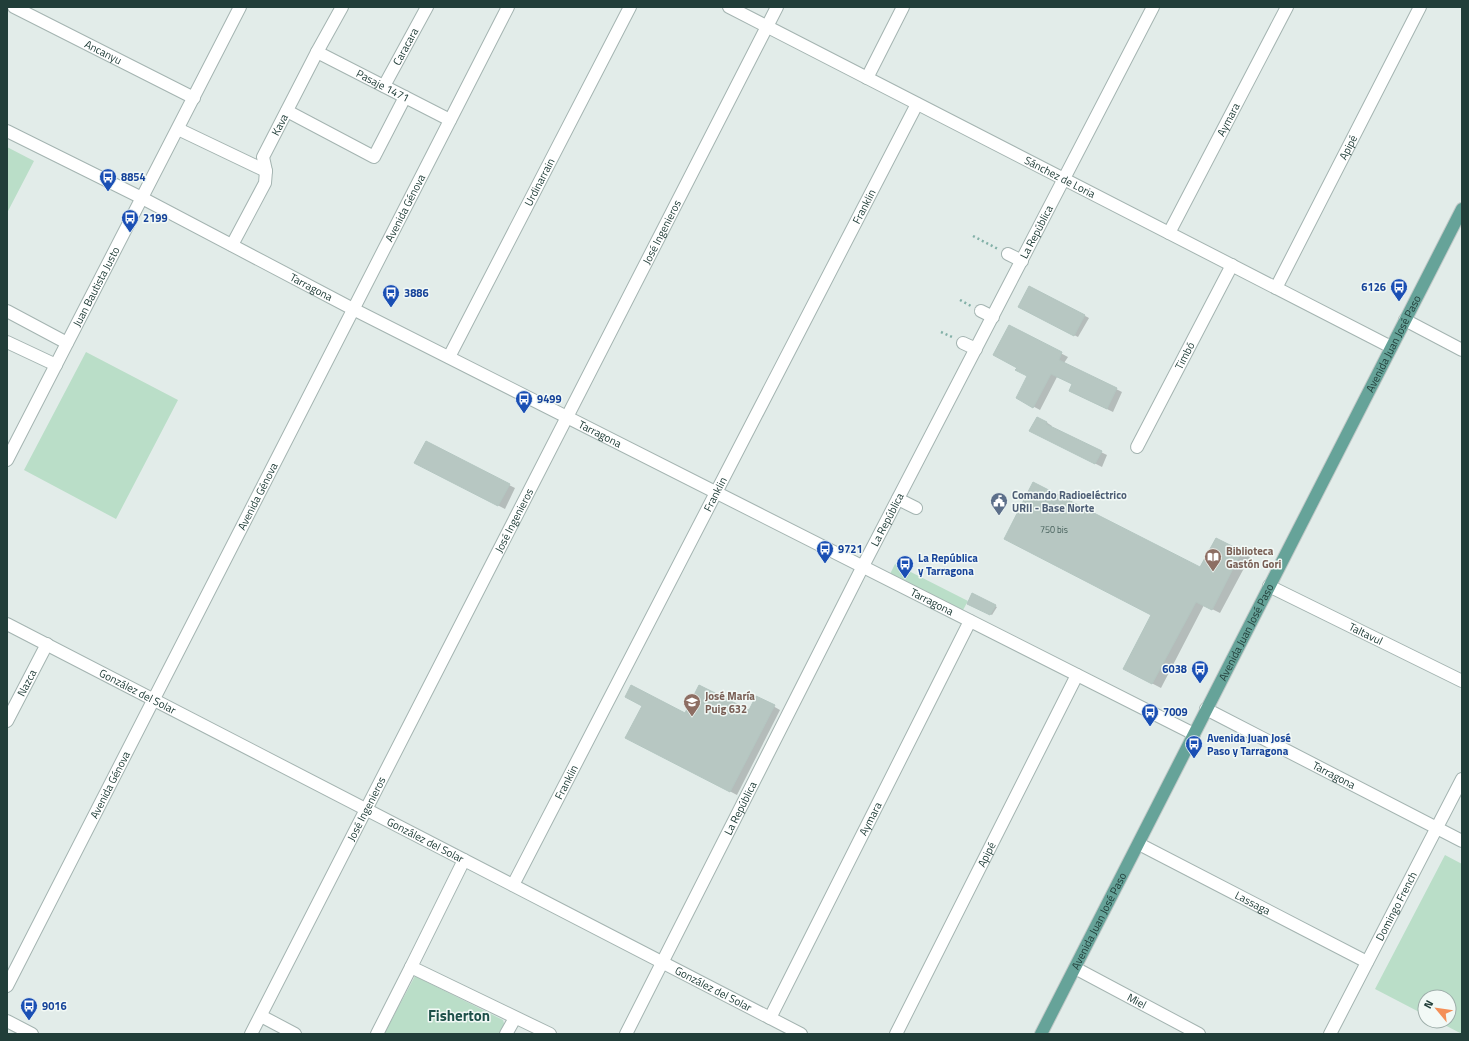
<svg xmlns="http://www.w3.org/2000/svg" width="1469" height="1041" font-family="'Titillium Web',sans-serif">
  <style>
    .green { fill: #badec8 }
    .shadow { fill: #0003 }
    .building { fill: #b7c7c2; stroke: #b4c6c1 }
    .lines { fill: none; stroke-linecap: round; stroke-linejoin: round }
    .minor-casing { stroke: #a4b4b1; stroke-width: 14 }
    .major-casing { stroke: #c1c9c8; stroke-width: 14 }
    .path { stroke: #82b0a7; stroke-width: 2.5; stroke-dasharray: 2 3; stroke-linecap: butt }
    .minor { stroke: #fff; stroke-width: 12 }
    .major { stroke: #66a399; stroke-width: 12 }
    .labels { text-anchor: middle; stroke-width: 3; stroke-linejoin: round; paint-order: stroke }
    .number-label { font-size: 9px; fill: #46605b }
    .street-label { font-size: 11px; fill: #213e39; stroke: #f2f9f6 }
    .transit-label { font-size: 11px; font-weight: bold; fill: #164399; stroke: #f2f9f6; text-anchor: start }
    .service-label { font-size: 11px; font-weight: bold; fill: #4e5e75; stroke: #f2f9f6; text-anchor: start }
    .education-label { font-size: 11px; font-weight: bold; fill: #785e54; stroke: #f2f9f6; text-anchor: start }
    .district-label { font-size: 15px; font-weight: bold; fill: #1d5049; stroke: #f2f9f6 }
  </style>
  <rect width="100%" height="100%" fill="#e2ece9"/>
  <path class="green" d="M 7,147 L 34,161 L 7,213 Z
    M 86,352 L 178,400 L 116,519 L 24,470 Z
    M 895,564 L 968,601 L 963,610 L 890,574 Z
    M 1445,855 L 1462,864 L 1462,1034 L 1437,1021 L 1449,1021 L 1449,997 L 1425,997 L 1425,1015 L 1375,989 Z
    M 415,976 L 503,1020 L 505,1027 L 502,1034 L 384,1034 Z"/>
  <path class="shadow" d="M 1030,287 L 1089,318 L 1078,337 L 1019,307 Z
    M 1009,326 L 1068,357 L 1064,363 L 1122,392 L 1113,412 L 1076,394 L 1073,384 L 1057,377 L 1040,410 L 1023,401 L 1028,376 L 1018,368 Z
    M 1046,422 L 1052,426 L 1051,428 L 1107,455 L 1102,467 L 1037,434 Z
    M 422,466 L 509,485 L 515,488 L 505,509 Z
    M 1216,539 L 1250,557 L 1220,613 L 1204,605 L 1161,688 L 1132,673 L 1201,569 Z
    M 973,594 L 997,607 L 992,615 L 968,603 Z
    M 757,697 L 780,710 L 737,795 L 633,741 L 685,714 L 750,712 Z"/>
  <path class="building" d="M 1029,286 L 1085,315 L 1074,336 L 1018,307 Z
    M 1009,325 L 1062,352 L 1059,360 L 1117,388 L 1107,409 L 1069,391 L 1072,384 L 1051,374 L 1033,408 L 1016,398 L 1027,376 L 1015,370 L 1017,368 L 993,355 Z
    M 1037,417 L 1047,422 L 1046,424 L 1102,451 L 1095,464 L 1029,431 Z
    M 426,441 L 510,484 L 498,506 L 414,463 Z
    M 1033,482 L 1200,567 L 1216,538 L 1242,551 L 1212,610 L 1196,602 L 1152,684 L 1123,669 L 1151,615 L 1004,539 Z
    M 972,593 L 996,605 L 990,615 L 967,604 Z
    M 631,685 L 685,713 L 699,685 L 749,710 L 756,696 L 775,705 L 730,792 L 625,738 L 642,706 L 625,697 Z"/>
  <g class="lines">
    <g class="minor-casing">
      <g id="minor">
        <path id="s1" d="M 14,7 L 194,98"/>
        <path id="s2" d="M 729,7 L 1391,347"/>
        <path id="s3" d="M 317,52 L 450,120"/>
        <path d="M 867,78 L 903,7"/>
        <path id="s4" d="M 384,86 L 427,7"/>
        <path d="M 287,111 L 374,157 L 405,97"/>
        <path d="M 178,129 L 266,171"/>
        <path id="s5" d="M 7,131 L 142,198 L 353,309 L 1194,734"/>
        <path id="s6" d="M 1169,233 L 1287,7"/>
        <path id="s7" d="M 232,245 L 265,183 L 266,171 L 263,157 L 317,52 L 342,7"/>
        <path d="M 1008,254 L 1022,261"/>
        <path id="s8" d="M 1276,288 L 1420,7"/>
        <path d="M 7,311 L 67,343"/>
        <path d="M 981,311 L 993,317"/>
        <path d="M 1405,320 L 1462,350"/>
        <path d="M 7,342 L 56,365"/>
        <path d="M 963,343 L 976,349"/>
        <path id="s9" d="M 449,357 L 630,7"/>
        <path id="s10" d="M 1137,447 L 1232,265"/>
        <path id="s11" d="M 7,460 L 240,7"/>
        <path d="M 898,499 L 916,508"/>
        <path id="s12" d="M 1269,586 L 1462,681"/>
        <path id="s13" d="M 7,624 L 801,1034"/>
        <path id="s14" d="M 1206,709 L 1462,841"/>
        <path id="s15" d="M 7,721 L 47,644"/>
        <path id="s16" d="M 1139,844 L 1367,962"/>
        <path d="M 464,860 L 411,967 L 550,1034"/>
        <path id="s17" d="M 513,885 L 917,104"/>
        <path id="s18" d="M 1075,968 L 1199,1034"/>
        <path id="s19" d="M 7,986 L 508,7"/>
        <path d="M 261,1016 L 295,1034"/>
        <path id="s20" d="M 770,1018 L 970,621"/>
        <path d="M 7,1021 L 32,1034"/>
        <path id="s21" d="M 251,1034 L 777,7"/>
        <path d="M 377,1034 L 411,967"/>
        <path d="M 506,1034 L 515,1018"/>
        <path id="s22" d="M 626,1034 L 863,566 L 1153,7"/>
        <path id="s23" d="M 896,1034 L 1077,675"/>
        <path id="s24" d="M 1330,1034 L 1462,779"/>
      </g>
    </g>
    <g class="major-casing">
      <g id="major">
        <path id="s25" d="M 1041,1034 L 1462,209"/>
      </g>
    </g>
    <path class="path" d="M 973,236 L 998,249
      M 960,300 L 971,306
      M 941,332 L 952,337"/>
    <use href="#minor" class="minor"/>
    <use href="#major" class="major"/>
  </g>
  <defs>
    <g id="bus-pin" transform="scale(0.9)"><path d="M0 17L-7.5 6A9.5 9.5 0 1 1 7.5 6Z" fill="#1a4fb4" stroke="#f2f9f6"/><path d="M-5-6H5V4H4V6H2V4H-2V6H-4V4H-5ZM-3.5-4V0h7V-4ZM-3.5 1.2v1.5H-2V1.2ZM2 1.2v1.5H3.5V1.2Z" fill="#fff"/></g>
    <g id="civic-pin" transform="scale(0.9)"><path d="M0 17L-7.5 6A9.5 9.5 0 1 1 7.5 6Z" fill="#5c6f8a" stroke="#f2f9f6"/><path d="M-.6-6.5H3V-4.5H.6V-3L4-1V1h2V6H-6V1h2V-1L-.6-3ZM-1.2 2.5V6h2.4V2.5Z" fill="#fff"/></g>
    <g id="library-pin" transform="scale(0.9)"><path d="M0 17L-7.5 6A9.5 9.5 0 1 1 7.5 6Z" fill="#8d6e63" stroke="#f2f9f6"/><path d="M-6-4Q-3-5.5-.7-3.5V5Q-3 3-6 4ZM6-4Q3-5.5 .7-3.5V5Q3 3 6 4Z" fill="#fff"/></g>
    <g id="school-pin" transform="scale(0.9)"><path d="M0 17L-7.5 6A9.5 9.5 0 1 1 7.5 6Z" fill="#8d6e63" stroke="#f2f9f6"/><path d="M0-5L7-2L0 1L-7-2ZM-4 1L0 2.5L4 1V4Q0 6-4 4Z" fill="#fff"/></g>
  </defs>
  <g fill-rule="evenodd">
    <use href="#bus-pin" x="108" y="177"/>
    <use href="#bus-pin" x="130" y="218"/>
    <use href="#bus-pin" x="1399" y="287"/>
    <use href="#bus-pin" x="391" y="293"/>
    <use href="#bus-pin" x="524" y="399"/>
    <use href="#civic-pin" x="999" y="501"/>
    <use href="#bus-pin" x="825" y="549"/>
    <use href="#library-pin" x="1213" y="557"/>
    <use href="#bus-pin" x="905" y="564"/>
    <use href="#bus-pin" x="1200" y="669"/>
    <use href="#school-pin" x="692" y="702"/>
    <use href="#bus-pin" x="1150" y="712"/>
    <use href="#bus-pin" x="1194" y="744"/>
    <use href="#bus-pin" x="29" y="1006"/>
  </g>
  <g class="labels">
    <g class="number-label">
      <text x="1054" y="533">750 bis</text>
    </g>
    <g class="street-label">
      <text dy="4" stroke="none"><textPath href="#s4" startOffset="45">Caracara</textPath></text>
      <text dy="4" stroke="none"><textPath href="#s1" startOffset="100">Ancanyu</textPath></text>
      <text dy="4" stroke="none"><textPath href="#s3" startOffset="74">Pasaje 1471</textPath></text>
      <text dy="4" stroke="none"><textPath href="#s6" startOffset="128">Aymara</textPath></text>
      <text dy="4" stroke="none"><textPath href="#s7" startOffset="133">Kava</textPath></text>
      <text dy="4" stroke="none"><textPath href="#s8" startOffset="158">Apipé</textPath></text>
      <text dy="4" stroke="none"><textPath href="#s2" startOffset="372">Sánchez de Loria</textPath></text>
      <text dy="4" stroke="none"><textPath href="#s9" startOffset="197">Urdinarrain</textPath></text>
      <text dy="4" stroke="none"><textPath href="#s17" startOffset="764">Franklin</textPath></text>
      <text dy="4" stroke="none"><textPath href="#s19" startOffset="874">Avenida Génova</textPath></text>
      <text dy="4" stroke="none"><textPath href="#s21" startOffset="901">José Ingenieros</textPath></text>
      <text dy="4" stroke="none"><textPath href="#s22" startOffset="901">La República</textPath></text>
      <text dy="4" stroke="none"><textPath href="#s11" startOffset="195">Juan Bautista Justo</textPath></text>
      <text dy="4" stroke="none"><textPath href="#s5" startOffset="342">Tarragona</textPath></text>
      <text dy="4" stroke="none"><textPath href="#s25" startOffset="775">Avenida Juan José Paso</textPath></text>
      <text dy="4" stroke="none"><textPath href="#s10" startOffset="103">Timbó</textPath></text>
      <text dy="4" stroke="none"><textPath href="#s5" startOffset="666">Tarragona</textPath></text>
      <text dy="4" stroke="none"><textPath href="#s17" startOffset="440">Franklin</textPath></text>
      <text dy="4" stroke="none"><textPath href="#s19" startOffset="550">Avenida Génova</textPath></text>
      <text dy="4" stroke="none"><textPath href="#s22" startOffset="577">La República</textPath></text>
      <text dy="4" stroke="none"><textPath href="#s21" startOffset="577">José Ingenieros</textPath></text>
      <text dy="4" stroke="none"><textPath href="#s5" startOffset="1038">Tarragona</textPath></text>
      <text dy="4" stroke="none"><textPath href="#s25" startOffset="451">Avenida Juan José Paso</textPath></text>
      <text dy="4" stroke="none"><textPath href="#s12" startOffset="108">Taltavul</textPath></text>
      <text dy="4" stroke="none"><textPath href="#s15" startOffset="43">Nazca</textPath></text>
      <text dy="4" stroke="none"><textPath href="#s13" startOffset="147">González del Solar</textPath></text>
      <text dy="4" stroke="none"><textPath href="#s14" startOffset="144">Tarragona</textPath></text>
      <text dy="4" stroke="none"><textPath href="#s17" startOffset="116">Franklin</textPath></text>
      <text dy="4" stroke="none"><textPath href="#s19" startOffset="226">Avenida Génova</textPath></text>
      <text dy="4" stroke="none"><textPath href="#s22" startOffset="253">La República</textPath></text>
      <text dy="4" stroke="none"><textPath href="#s21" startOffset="253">José Ingenieros</textPath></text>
      <text dy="4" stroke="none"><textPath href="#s20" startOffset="223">Aymara</textPath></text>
      <text dy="4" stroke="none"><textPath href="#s13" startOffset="471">González del Solar</textPath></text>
      <text dy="4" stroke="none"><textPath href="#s23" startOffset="201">Apipé</textPath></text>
      <text dy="4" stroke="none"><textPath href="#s16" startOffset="128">Lassaga</textPath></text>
      <text dy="4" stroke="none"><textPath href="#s24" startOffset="144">Domingo French</textPath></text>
      <text dy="4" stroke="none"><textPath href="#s25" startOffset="127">Avenida Juan José Paso</textPath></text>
      <text dy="4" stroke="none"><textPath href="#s13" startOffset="795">González del Solar</textPath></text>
      <text dy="4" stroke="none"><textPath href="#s18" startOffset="70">Miel</textPath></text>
    </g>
    <g class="transit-label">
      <text x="121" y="181">8854</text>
      <text x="143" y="222">2199</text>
      <text x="1386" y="291" text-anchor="end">6126</text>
      <text x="404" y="297">3886</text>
      <text x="537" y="403">9499</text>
      <text x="838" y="553">9721</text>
      <text x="918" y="562">La República<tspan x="918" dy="13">y Tarragona</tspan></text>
      <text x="1187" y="673" text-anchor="end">6038</text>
      <text x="1163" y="716">7009</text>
      <text x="1207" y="742">Avenida Juan José<tspan x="1207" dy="13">Paso y Tarragona</tspan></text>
      <text x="42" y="1010">9016</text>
    </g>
    <g class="service-label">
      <text x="1012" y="499">Comando Radioeléctrico<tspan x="1012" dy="13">URII - Base Norte</tspan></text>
    </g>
    <g class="education-label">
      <text x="1226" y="555">Biblioteca<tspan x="1226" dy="13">Gastón Gori</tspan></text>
      <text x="705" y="700">José María<tspan x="705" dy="13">Puig 632</tspan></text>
    </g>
    <g class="district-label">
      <text x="459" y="1021">Fisherton</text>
    </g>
  </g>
  <rect width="1469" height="1041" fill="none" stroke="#213e39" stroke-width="16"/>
  <g transform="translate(1437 1009) rotate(299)"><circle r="19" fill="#f2f9f6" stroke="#9eaeaa"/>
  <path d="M0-3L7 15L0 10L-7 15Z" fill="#f48f58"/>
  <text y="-6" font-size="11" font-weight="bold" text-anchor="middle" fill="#213e39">N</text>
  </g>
</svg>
